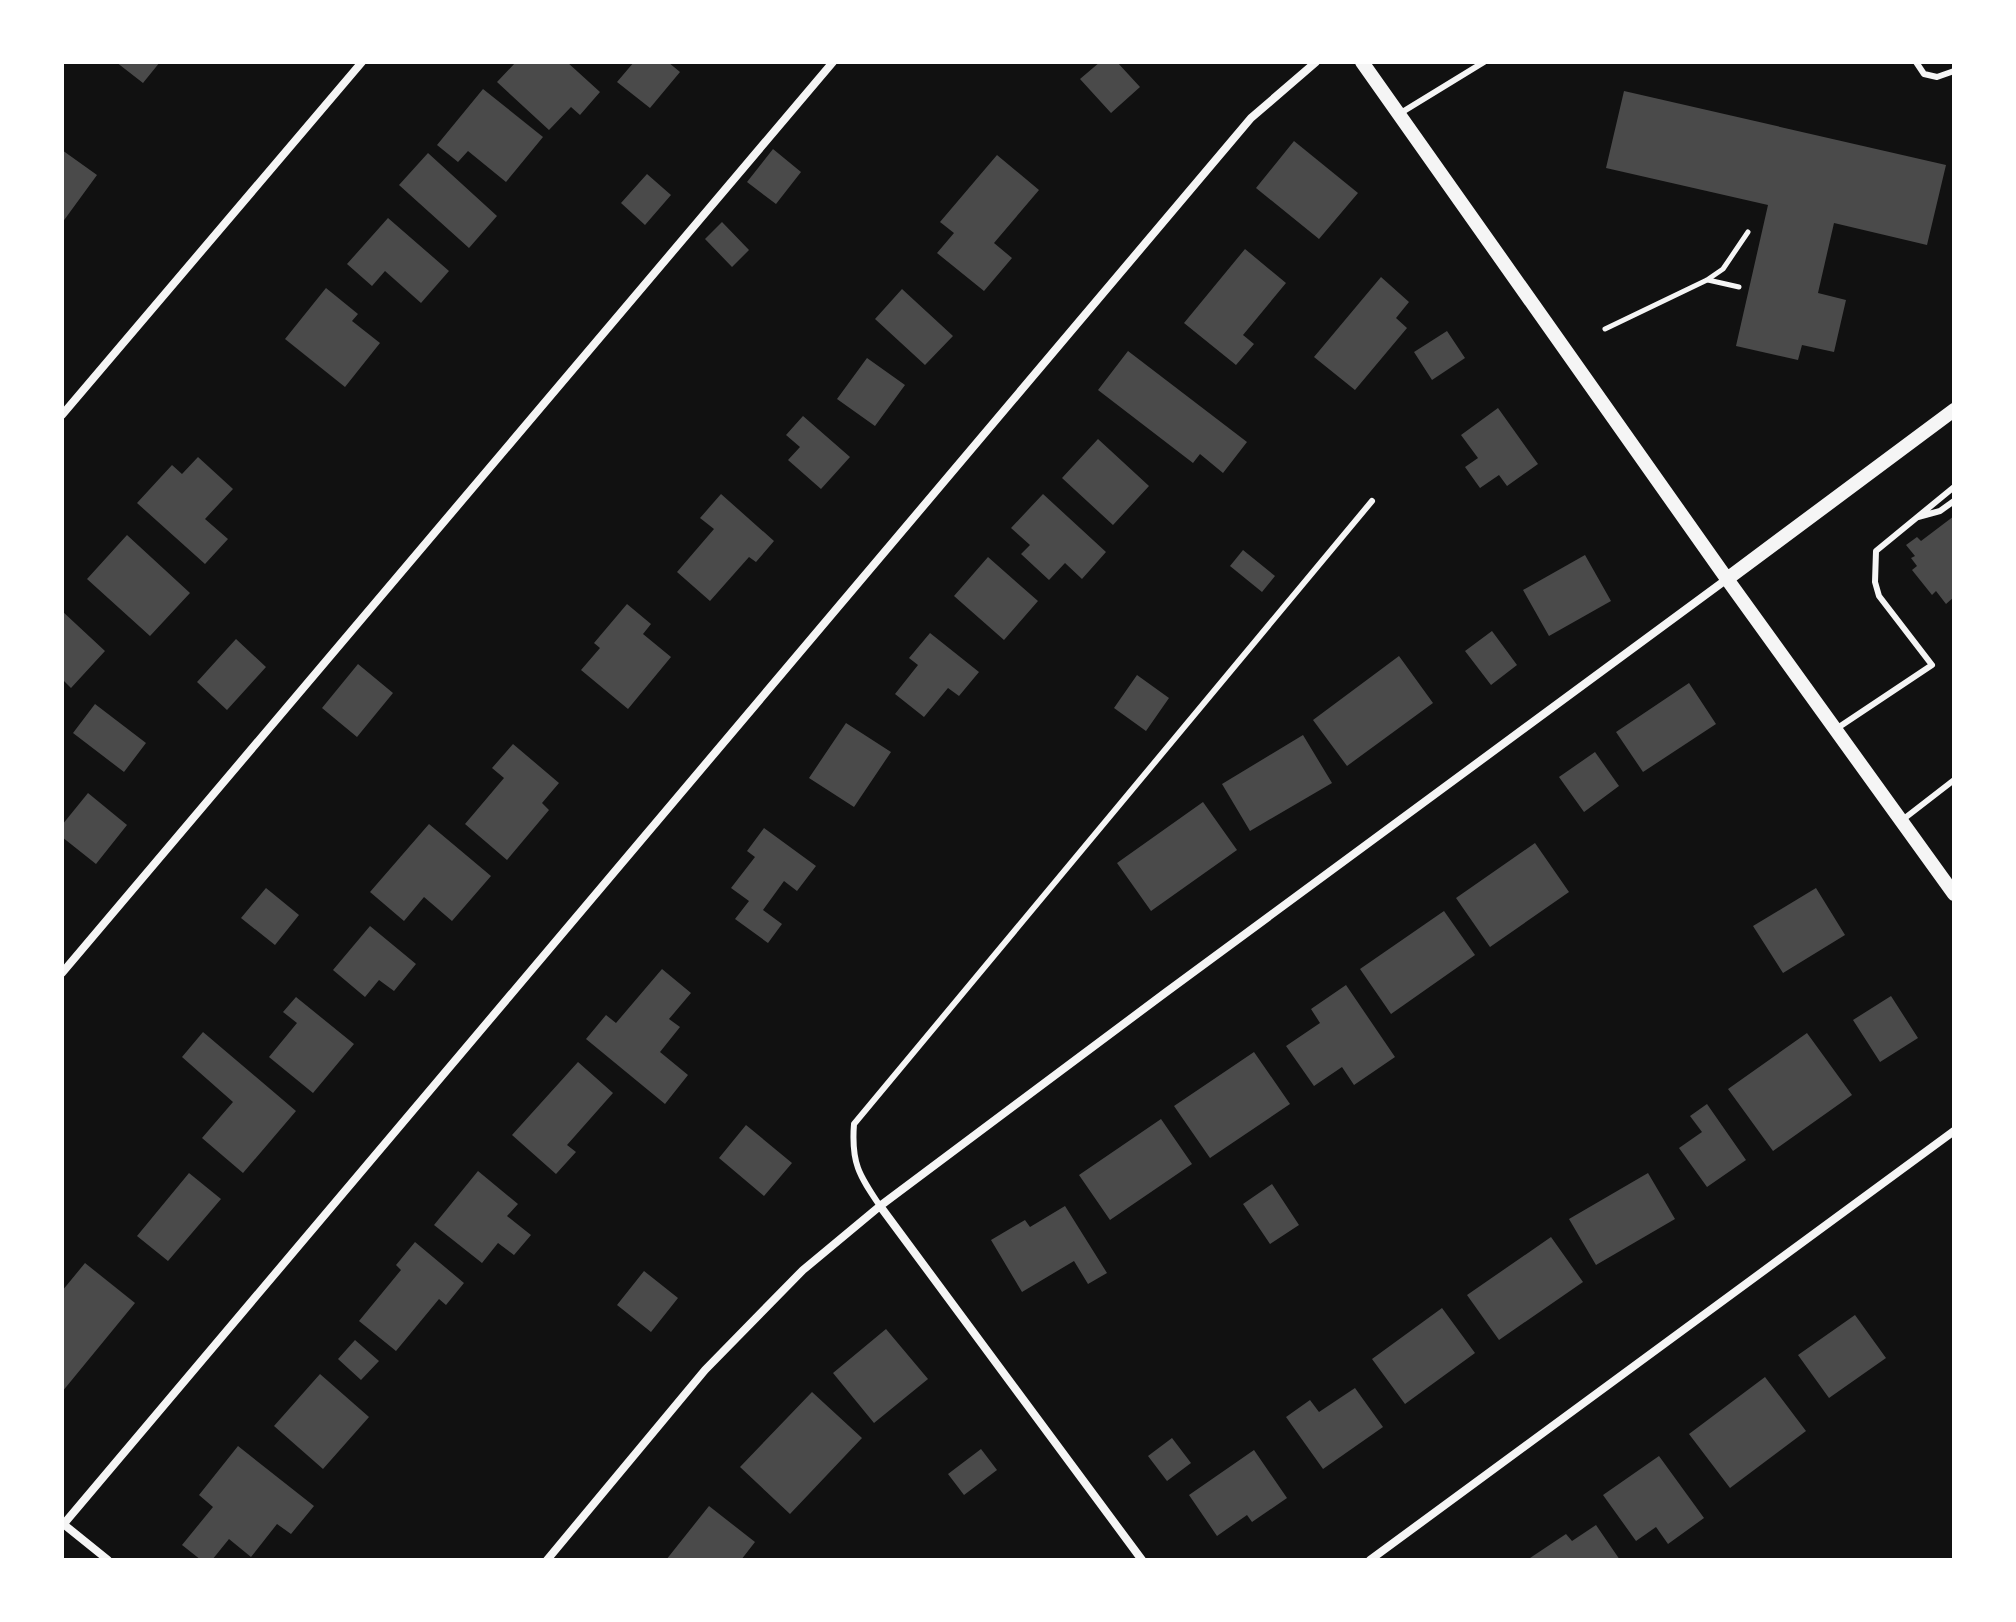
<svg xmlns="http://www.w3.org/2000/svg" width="2016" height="1622" font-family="Signika,sans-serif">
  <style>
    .building { fill: #4a4a4a }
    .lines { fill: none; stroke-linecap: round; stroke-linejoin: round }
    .path { stroke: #f5f5f5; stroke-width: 5 }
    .service { stroke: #f5f5f5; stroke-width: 6 }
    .minor { stroke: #f5f5f5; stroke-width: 8 }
    .tertiary { stroke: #f5f5f5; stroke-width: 14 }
  </style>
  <rect width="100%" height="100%" fill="#111"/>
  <path class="building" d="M 116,62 L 160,62 L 143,83 Z
    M 516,62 L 567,62 L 600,92 L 580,115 L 571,107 L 549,130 L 497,82 Z
    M 634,62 L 668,62 L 680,72 L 650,108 L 617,82 Z
    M 1100,62 L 1117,62 L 1140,87 L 1111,113 L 1080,79 Z
    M 483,89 L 543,137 L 506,182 L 468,151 L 458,162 L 437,145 Z
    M 1624,91 L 1946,165 L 1927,245 L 1834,223 L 1818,293 L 1846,300 L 1834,352 L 1802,345 L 1798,360 L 1736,346 L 1768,205 L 1606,168 Z
    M 1294,141 L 1358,193 L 1319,239 L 1256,188 Z
    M 773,149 L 801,172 L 776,204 L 747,182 Z
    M 62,150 L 97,175 L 62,223 Z
    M 428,153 L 497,216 L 469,248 L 399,185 Z
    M 997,155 L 1039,190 L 994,243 L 1012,258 L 984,291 L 937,253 L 954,233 L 940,222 Z
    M 647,174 L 671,195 L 645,225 L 621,203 Z
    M 388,218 L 449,271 L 421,303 L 385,271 L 372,286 L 347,264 Z
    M 722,222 L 749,250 L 732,267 L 705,239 Z
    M 1245,249 L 1286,283 L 1243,335 L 1254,344 L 1236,365 L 1184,323 Z
    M 1381,277 L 1409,302 L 1396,318 L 1407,328 L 1355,390 L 1314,357 Z
    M 326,288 L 358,314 L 352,321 L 380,343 L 345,387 L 285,339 Z
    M 902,289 L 953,336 L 925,365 L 875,319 Z
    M 1447,331 L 1465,358 L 1432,380 L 1414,352 Z
    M 1128,351 L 1247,442 L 1223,473 L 1200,454 L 1193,463 L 1098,390 Z
    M 867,358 L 905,385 L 875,426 L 837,399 Z
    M 1498,408 L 1538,464 L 1507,486 L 1499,475 L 1480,488 L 1465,467 L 1478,458 L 1461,435 Z
    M 803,416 L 850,457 L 821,489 L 788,460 L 800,447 L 786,435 Z
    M 1098,439 L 1149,486 L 1113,525 L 1062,478 Z
    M 198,457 L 233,489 L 205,519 L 228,539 L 205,564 L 137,503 L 172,465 L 182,474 Z
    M 721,494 L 774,541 L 756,562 L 749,557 L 710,601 L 677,572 L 714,529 L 700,518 Z
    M 1043,494 L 1106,552 L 1082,579 L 1065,563 L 1049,580 L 1021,554 L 1030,545 L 1011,528 Z
    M 1954,516 L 1954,597 L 1946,604 L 1936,591 L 1932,595 L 1912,570 L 1917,566 L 1911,558 L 1915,556 L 1906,545 L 1917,537 L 1921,541 Z
    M 127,535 L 190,593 L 150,636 L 87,579 Z
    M 1243,550 L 1275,576 L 1262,592 L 1230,566 Z
    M 1585,555 L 1611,601 L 1549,636 L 1523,590 Z
    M 988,557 L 1038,601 L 1004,640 L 954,596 Z
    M 627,604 L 651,624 L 643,634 L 671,657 L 628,709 L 581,670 L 600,648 L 594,643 Z
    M 62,611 L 105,651 L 71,688 L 62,679 Z
    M 1492,631 L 1517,665 L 1491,685 L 1465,651 Z
    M 930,633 L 979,672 L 959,696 L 948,688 L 924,717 L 895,694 L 918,665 L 909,658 Z
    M 236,639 L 266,667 L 227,710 L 197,682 Z
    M 1399,656 L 1433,703 L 1347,766 L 1313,720 Z
    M 358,664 L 393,693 L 357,737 L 322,708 Z
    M 1137,675 L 1169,698 L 1146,731 L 1114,708 Z
    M 1689,683 L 1716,724 L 1643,772 L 1616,732 Z
    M 95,704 L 146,743 L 124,772 L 73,733 Z
    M 846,723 L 891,752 L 854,807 L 809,778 Z
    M 1303,735 L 1332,783 L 1250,831 L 1222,784 Z
    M 513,744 L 559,783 L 542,803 L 549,810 L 507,860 L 465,824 L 504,778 L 492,768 Z
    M 1595,752 L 1619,786 L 1584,812 L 1559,777 Z
    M 88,793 L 127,825 L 96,864 L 62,837 L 62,825 Z
    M 1203,802 L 1237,850 L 1151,911 L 1117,863 Z
    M 429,824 L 491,876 L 452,921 L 424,897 L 404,921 L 370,892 Z
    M 764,828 L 816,866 L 797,891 L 784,881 L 763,910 L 782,924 L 768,943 L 735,919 L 749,901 L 731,888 L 755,857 L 747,851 Z
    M 1535,843 L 1569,892 L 1490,947 L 1456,898 Z
    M 266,888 L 299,915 L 275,945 L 241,918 Z
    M 1816,888 L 1845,935 L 1783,973 L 1753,926 Z
    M 1444,911 L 1475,955 L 1391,1014 L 1360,969 Z
    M 370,926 L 416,964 L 394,991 L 379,980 L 365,997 L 333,970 Z
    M 662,969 L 691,993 L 669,1019 L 680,1027 L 660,1052 L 688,1075 L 665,1104 L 586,1039 L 606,1015 L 616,1023 Z
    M 1346,985 L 1395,1057 L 1354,1085 L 1342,1067 L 1314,1086 L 1286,1046 L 1320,1023 L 1311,1009 Z
    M 1891,996 L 1918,1038 L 1880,1062 L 1853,1020 Z
    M 296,997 L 354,1044 L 313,1093 L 269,1057 L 297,1023 L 283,1012 Z
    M 203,1032 L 296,1111 L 243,1173 L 202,1138 L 233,1102 L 182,1057 Z
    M 1807,1033 L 1852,1095 L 1773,1151 L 1728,1089 Z
    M 1254,1052 L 1290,1104 L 1210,1158 L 1174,1106 Z
    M 578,1062 L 613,1093 L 567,1145 L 576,1152 L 556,1174 L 512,1135 Z
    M 1707,1104 L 1746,1160 L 1707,1187 L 1679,1148 L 1702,1132 L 1690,1116 Z
    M 1161,1119 L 1192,1164 L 1110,1220 L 1079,1175 Z
    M 746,1125 L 792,1163 L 764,1196 L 719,1158 Z
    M 478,1171 L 518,1204 L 507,1216 L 531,1235 L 514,1255 L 498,1243 L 482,1263 L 434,1225 Z
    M 189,1173 L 221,1199 L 168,1261 L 137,1236 Z
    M 1648,1173 L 1675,1219 L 1596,1265 L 1569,1219 Z
    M 1272,1184 L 1299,1225 L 1270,1244 L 1243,1204 Z
    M 1065,1206 L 1107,1273 L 1088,1284 L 1074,1261 L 1022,1292 L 991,1240 L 1025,1220 L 1030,1227 Z
    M 1551,1237 L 1583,1282 L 1499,1340 L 1467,1295 Z
    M 415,1242 L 464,1283 L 446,1305 L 439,1299 L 396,1351 L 359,1321 L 401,1270 L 396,1265 Z
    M 85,1263 L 135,1303 L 62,1392 L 62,1291 Z
    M 644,1271 L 678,1298 L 651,1332 L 617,1305 Z
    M 1442,1308 L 1475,1353 L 1405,1404 L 1372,1359 Z
    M 1855,1315 L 1886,1358 L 1829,1398 L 1798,1355 Z
    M 886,1329 L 928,1379 L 874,1423 L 833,1373 Z
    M 355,1340 L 379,1361 L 361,1380 L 338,1359 Z
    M 320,1374 L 369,1417 L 323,1469 L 274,1426 Z
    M 1765,1377 L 1806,1431 L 1730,1488 L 1689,1434 Z
    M 1355,1388 L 1383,1427 L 1323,1469 L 1286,1417 L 1310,1400 L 1319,1412 Z
    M 812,1392 L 862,1438 L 790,1514 L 740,1467 Z
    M 1172,1438 L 1191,1463 L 1167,1481 L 1148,1456 Z
    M 238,1446 L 314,1506 L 291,1534 L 277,1524 L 251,1557 L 229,1539 L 212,1560 L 201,1560 L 182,1545 L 213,1507 L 199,1495 Z
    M 981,1449 L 997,1470 L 964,1495 L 948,1474 Z
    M 1254,1450 L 1287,1498 L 1252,1522 L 1247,1515 L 1217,1536 L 1189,1495 Z
    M 1659,1456 L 1704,1518 L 1668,1544 L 1656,1527 L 1636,1541 L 1603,1495 Z
    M 709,1506 L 755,1542 L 741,1560 L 666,1560 Z
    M 1596,1525 L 1620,1560 L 1527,1560 L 1566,1534 L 1572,1541 Z"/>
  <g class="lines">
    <path class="path" d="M 1708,280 L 1739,287
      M 1605,329 L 1707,280 L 1723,269 L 1748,232"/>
    <path class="service" d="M 1916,62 L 1924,74 L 1937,77 L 1954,71
      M 1399,114 L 1484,62
      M 1918,517 L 1940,511 L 1954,501
      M 1836,729 L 1932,665 L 1879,596 L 1875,582 L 1876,551 L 1954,487
      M 1901,821 L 1954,780
      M 880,1206 C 859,1175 851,1163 854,1124 L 1372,501"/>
    <path class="minor" d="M 62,415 L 362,62
      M 62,973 L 833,62
      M 880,1206 L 1142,1560
      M 62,1523 L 108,1560
      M 62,1526 L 1251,118 L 1316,62
      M 547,1560 L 705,1370 L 803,1270 L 880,1206 L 1165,993 L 1727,579
      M 1370,1560 L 1954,1131"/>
    <path class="tertiary" d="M 1362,62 L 1727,579 L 1954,894
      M 1727,579 L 1954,410"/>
  </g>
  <rect width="2016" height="1622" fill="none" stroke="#ffffff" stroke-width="128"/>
</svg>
